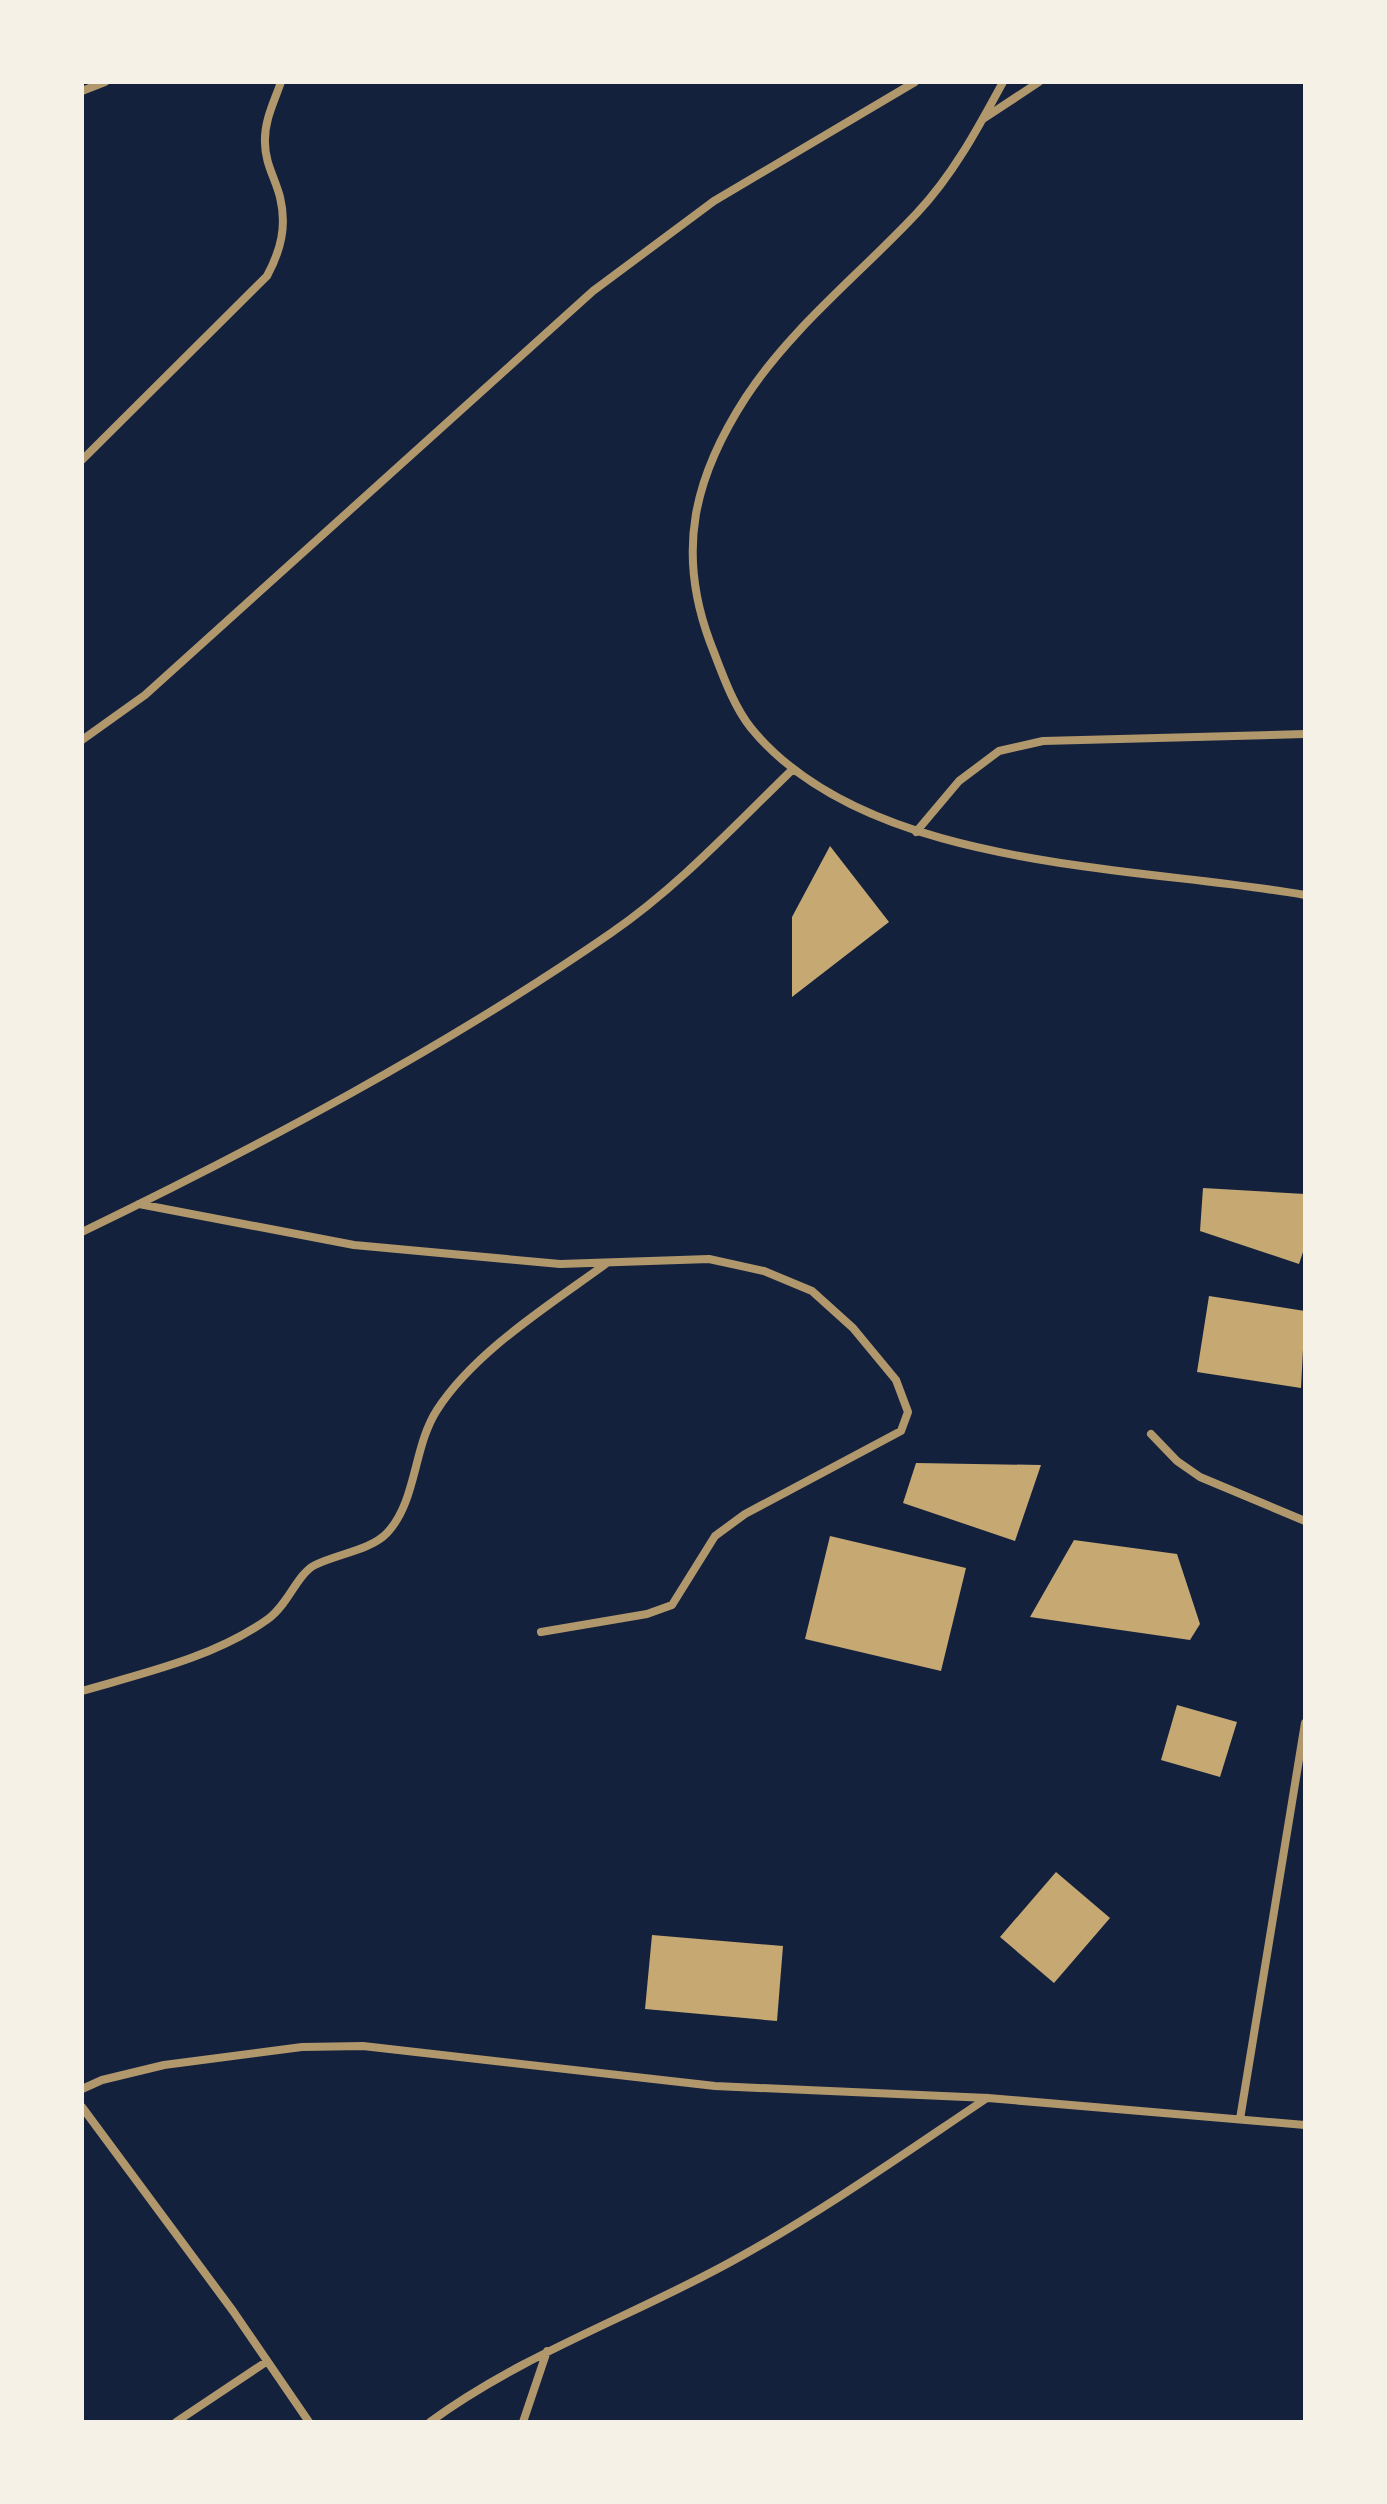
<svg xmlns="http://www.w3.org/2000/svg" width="1387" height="2504" font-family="'Source Sans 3',sans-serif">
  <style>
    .building { fill: #c6a872 }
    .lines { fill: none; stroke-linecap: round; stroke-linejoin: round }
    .minor { stroke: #b1986c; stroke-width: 8 }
  </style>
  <rect width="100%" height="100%" fill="#14213d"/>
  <path class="building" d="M 830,846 L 889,922 L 792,997 L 792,917 Z
    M 1203,1188 L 1305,1194 L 1305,1246 L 1299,1264 L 1200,1231 Z
    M 1209,1296 L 1305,1311 L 1301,1388 L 1197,1372 Z
    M 916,1463 L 1041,1465 L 1015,1541 L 903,1503 Z
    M 830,1536 L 966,1568 L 941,1671 L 805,1639 Z
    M 1074,1540 L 1177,1554 L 1200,1624 L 1190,1640 L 1030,1617 Z
    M 1177,1705 L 1237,1722 L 1220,1777 L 1161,1760 Z
    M 1056,1872 L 1110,1918 L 1054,1983 L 1000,1937 Z
    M 652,1935 L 783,1946 L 777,2021 L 645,2009 Z"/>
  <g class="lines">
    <path class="minor" d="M 1003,82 C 978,128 953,175 917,213 C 860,274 792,327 746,397 C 694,477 676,551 710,642 C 721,670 732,704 751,728 C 868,871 1135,865 1305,895
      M 82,91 L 105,82
      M 983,119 L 1039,82
      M 82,460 L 267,276 C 281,250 287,226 280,197 C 275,178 265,163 265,143 C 264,121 274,102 281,82
      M 82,740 L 145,695 L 593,291 L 714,201 L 915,82
      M 916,832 L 959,781 L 999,751 L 1043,741 L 1305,734
      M 139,1204 L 354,1245 L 560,1264 L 709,1259 L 764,1271 L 812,1291 L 853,1328 L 896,1380 L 908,1412 L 901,1431 L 745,1514 L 715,1536 L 672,1605 L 647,1614 L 541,1632
      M 82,1232 C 262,1145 446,1047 611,933 C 678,887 734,826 792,770
      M 1151,1434 L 1177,1461 L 1200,1477 L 1305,1521
      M 82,1691 C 144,1673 215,1657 268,1619 C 288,1605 297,1574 315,1565 C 337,1554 371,1550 387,1533 C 417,1501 413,1447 437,1410 C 475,1351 551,1304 607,1263
      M 82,2089 L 102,2080 L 164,2065 L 302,2047 L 363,2046 L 715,2086 L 988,2098 L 1305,2125
      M 82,2107 L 233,2311 L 309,2422
      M 1240,2119 L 1305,1723
      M 176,2422 L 266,2362
      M 430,2422 C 524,2353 634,2316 736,2259 C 823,2211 905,2153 987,2098
      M 523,2422 L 547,2351"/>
  </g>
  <rect width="1387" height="2504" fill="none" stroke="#f6f1e7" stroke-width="168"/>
</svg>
